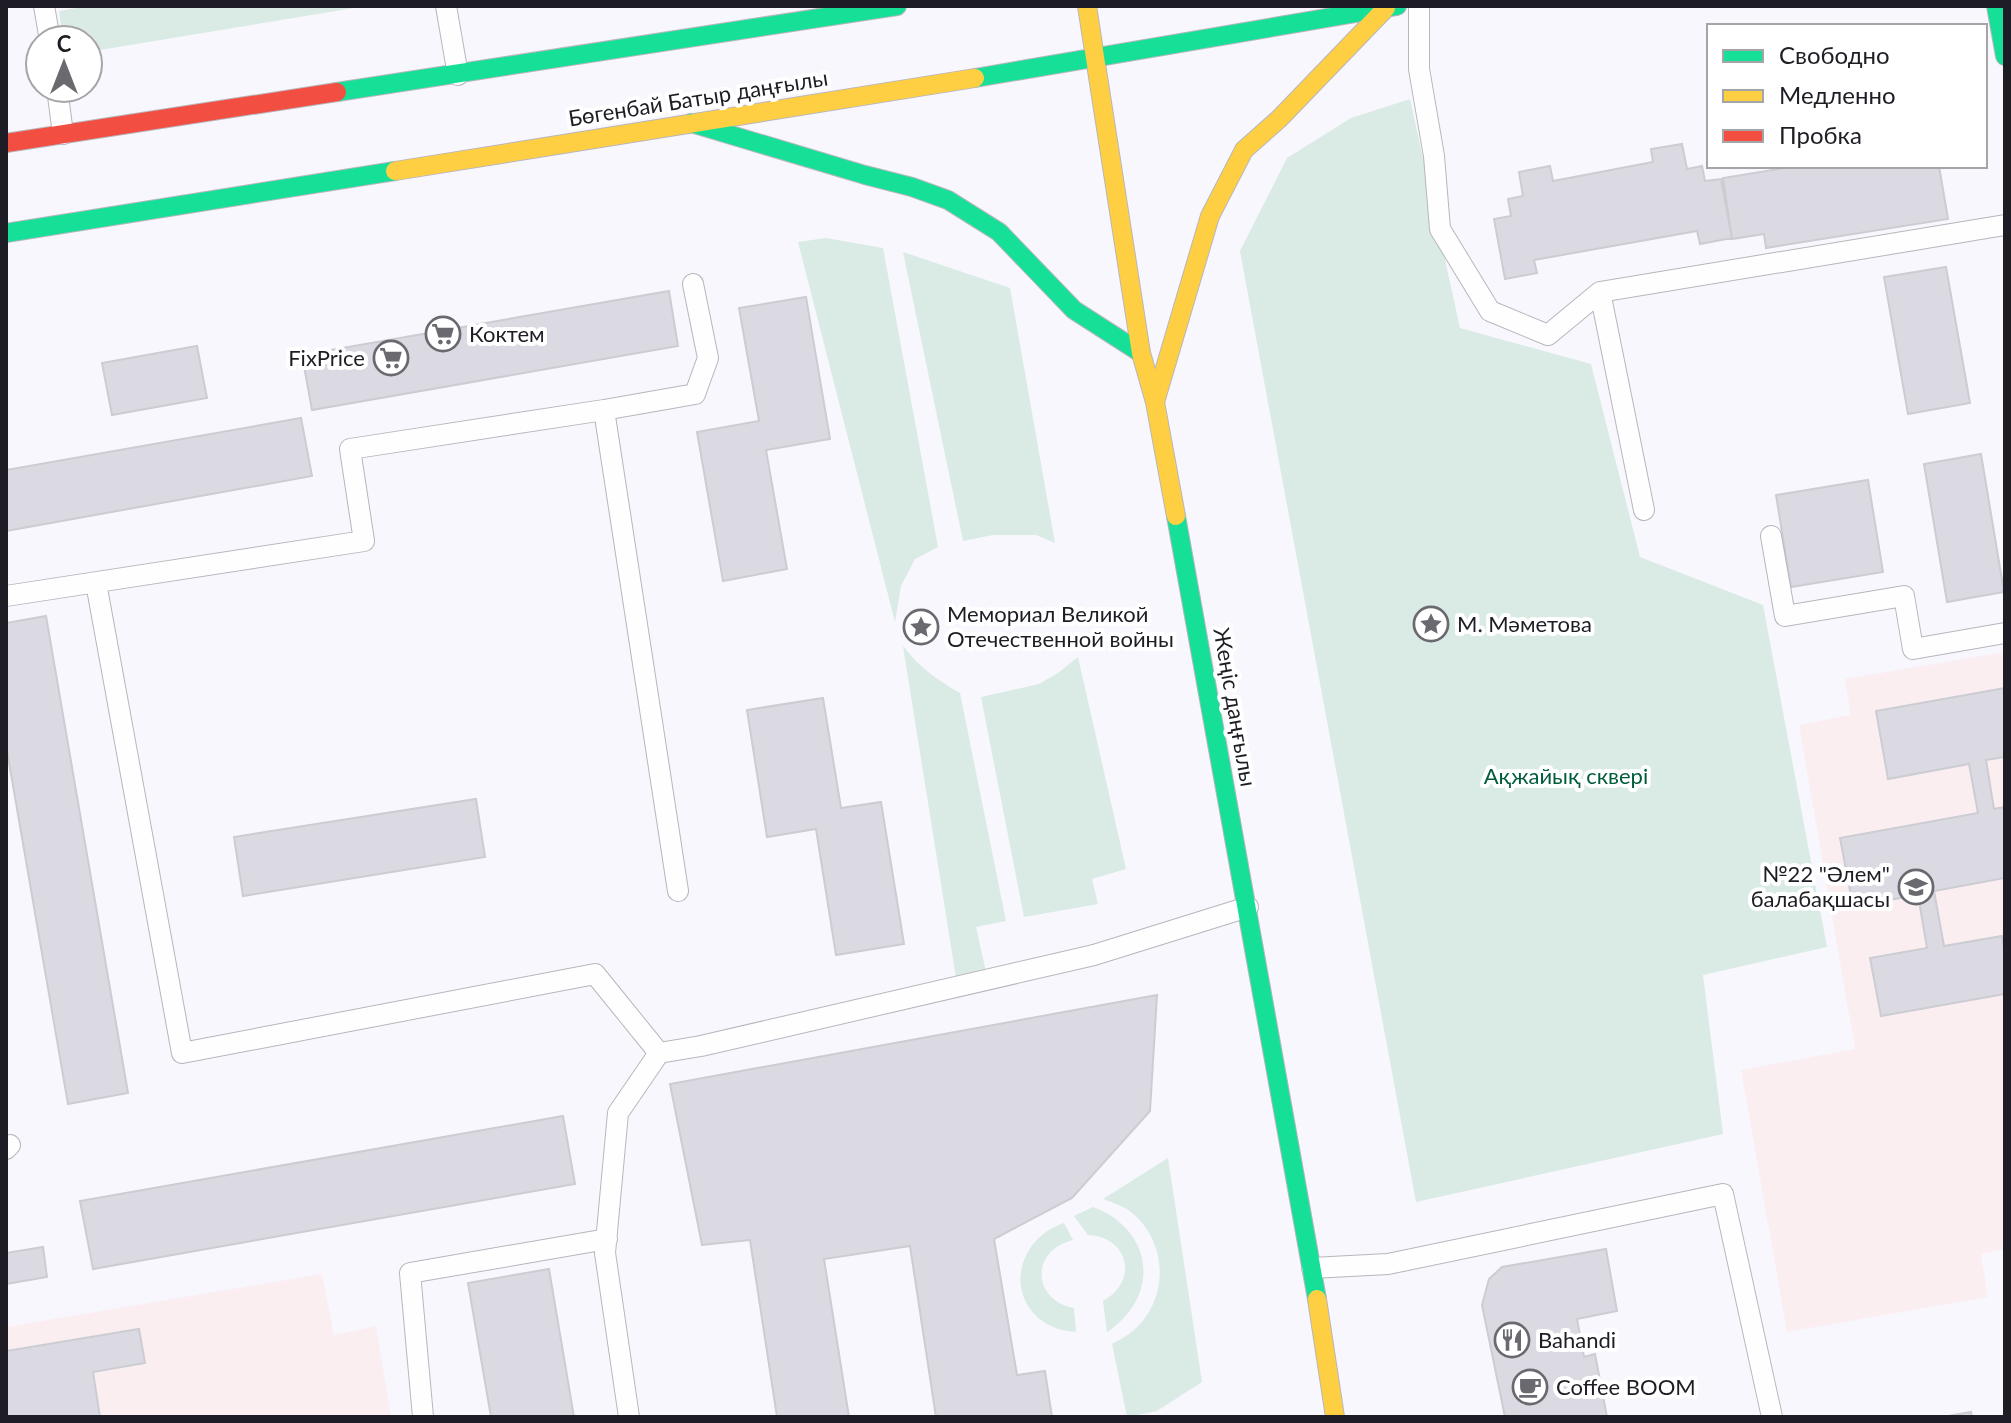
<svg xmlns="http://www.w3.org/2000/svg" width="2011" height="1423" font-family="Lato,sans-serif">
  <style>
    .education { fill: #fbeef1 }
    .green { fill: #d9ebe4 }
    .building { fill: #dbdae2; stroke: #ccccd3; stroke-width: 2 }
    .lines { fill: none; stroke-linecap: round; stroke-linejoin: round }
    .lane-casing { stroke: #b8b6bd; stroke-width: 22 }
    .fast-casing { stroke: #b8b6bd; stroke-width: 20 }
    .slow-casing { stroke: #b8b6bd; stroke-width: 20 }
    .jam-casing { stroke: #b8b6bd; stroke-width: 20 }
    .lane { stroke: #fefeff; stroke-width: 20 }
    .fast { stroke: #16e098; stroke-width: 18 }
    .slow { stroke: #ffcf43; stroke-width: 18 }
    .jam { stroke: #f24e42; stroke-width: 18 }
    .labels { text-anchor: middle; stroke-width: 8; stroke-linejoin: round; paint-order: stroke }
    .street-label { font-size: 22px; fill: #1e1c24; stroke: #fff }
    .poi-label { font-size: 22px; fill: #1e1c24; stroke: #fff; text-anchor: start }
    .park-label { font-size: 22px; fill: #005c3a; stroke: #fff }
  </style>
  <rect width="100%" height="100%" fill="#f8f7fd"/>
  <path class="education" d="M 2005,652 L 2005,1249 L 1981,1254 L 1988,1297 L 1787,1332 L 1741,1070 L 1855,1049 L 1799,725 L 1851,715 L 1845,679 Z
    M 322,1274 L 334,1335 L 376,1326 L 391,1417 L 6,1417 L 6,1327 Z"/>
  <path class="green" d="M 88,6 L 366,6 L 88,52 L 88,40 L 63,40 L 59,11 Z
    M 1410,99 L 1460,328 L 1591,364 L 1640,557 L 1763,605 L 1827,947 L 1703,975 L 1723,1134 L 1416,1202 L 1240,251 L 1287,158 L 1351,118 Z
    M 826,238 L 883,248 L 938,547 L 915,559 L 901,586 L 895,622 L 798,242 Z
    M 903,252 L 1010,288 L 1055,543 L 1036,535 L 993,535 L 963,541 Z
    M 903,646 C 920,668 936,679 960,693 L 1006,921 L 976,927 L 988,981 L 957,984 Z
    M 1078,657 L 1126,869 L 1092,879 L 1098,904 L 1024,917 L 981,697 L 1039,684 L 1058,673 Z
    M 1168,1158 L 1202,1382 L 1157,1411 L 1127,1417 L 1112,1344 C 1119,1340 1127,1336 1133,1331 C 1171,1298 1168,1238 1127,1209 C 1120,1205 1111,1202 1103,1199 Z
    M 1093,1207 C 1154,1230 1161,1296 1107,1332 L 1103,1301 C 1139,1281 1129,1237 1088,1235 L 1074,1216 Z
    M 1064,1223 L 1073,1240 C 1031,1250 1031,1300 1074,1308 L 1076,1332 C 1067,1331 1059,1330 1051,1326 C 1003,1302 1015,1239 1064,1223 Z"/>
  <path class="building" d="M 1682,144 L 1687,169 L 1702,166 L 1705,181 L 1721,179 L 1732,238 L 1700,244 L 1697,231 L 1534,260 L 1537,273 L 1505,279 L 1494,219 L 1511,216 L 1508,199 L 1523,196 L 1519,172 L 1550,166 L 1553,181 L 1653,162 L 1651,149 Z
    M 1797,166 L 1939,166 L 1948,219 L 1766,248 L 1764,234 L 1732,239 L 1723,178 Z
    M 1946,267 L 1970,403 L 1908,414 L 1884,277 Z
    M 669,291 L 678,346 L 312,410 L 302,355 Z
    M 806,297 L 830,439 L 766,450 L 787,569 L 723,581 L 697,432 L 759,421 L 739,308 Z
    M 197,346 L 207,398 L 112,415 L 102,363 Z
    M 301,418 L 312,476 L 6,531 L 6,470 Z
    M 1981,454 L 2004,592 L 1947,602 L 1924,464 Z
    M 1868,480 L 1883,572 L 1791,587 L 1776,495 Z
    M 46,616 L 128,1093 L 68,1104 L 6,745 L 6,623 Z
    M 2005,688 L 2005,757 L 1986,760 L 1994,809 L 2005,807 L 2005,878 L 1934,891 L 1944,946 L 2002,936 L 2005,954 L 2005,994 L 1881,1016 L 1870,958 L 1927,948 L 1918,895 L 1853,906 L 1840,838 L 1978,813 L 1969,764 L 1888,779 L 1876,711 Z
    M 823,698 L 841,808 L 881,802 L 904,944 L 836,955 L 816,829 L 767,837 L 747,710 Z
    M 476,799 L 485,857 L 243,896 L 234,837 Z
    M 1157,995 L 1150,1111 L 1072,1198 L 994,1239 L 1017,1375 L 1045,1371 L 1052,1417 L 936,1417 L 910,1246 L 824,1259 L 849,1417 L 777,1417 L 750,1240 L 702,1245 L 670,1084 Z
    M 563,1116 L 575,1184 L 93,1269 L 80,1201 Z
    M 43,1247 L 47,1277 L 6,1284 L 6,1253 Z
    M 1606,1249 L 1617,1311 L 1577,1319 L 1584,1357 L 1595,1354 L 1607,1417 L 1505,1417 L 1482,1305 L 1489,1279 L 1502,1267 Z
    M 549,1269 L 574,1417 L 491,1417 L 468,1283 Z
    M 139,1329 L 145,1363 L 93,1372 L 100,1417 L 6,1417 L 6,1351 Z
    M 1971,1412 L 1972,1417 L 1943,1417 Z"/>
  <g class="lines">
    <g class="lane-casing">
      <path id="lane" d="M 44,6 L 50,40
        M 446,6 L 458,75
        M 1419,6 L 1419,69 L 1434,156 L 1440,229 L 1490,311 L 1548,335 L 1600,292
        M 57,88 L 63,134
        M 604,410 L 695,394 L 708,358 L 693,284
        M 1644,510 L 1600,292 L 2005,225
        M 1771,536 L 1785,616 L 1904,596 L 1913,649 L 2005,633
        M 96,583 L 182,1053 L 595,974 L 659,1053
        M 6,596 L 364,541 L 350,449 L 604,410 L 678,891
        M 6,1149 L 10,1145
        M 1312,1268 L 1388,1264 L 1723,1194 L 1772,1417
        M 423,1417 L 410,1273 L 607,1239
        M 629,1417 L 605,1253 L 618,1113 L 659,1053 L 701,1046 L 1094,955 L 1248,907"/>
    </g>
    <g class="fast-casing">
      <path id="fast" d="M 1996,6 L 2005,56
        M 975,78 L 1397,6
        M 337,92 L 897,6
        M 691,123 L 865,175 L 912,187 L 948,200 L 999,232 L 1074,310 L 1141,353
        M 6,233 L 395,171
        M 1176,516 L 1317,1299"/>
    </g>
    <g class="slow-casing">
      <path id="slow" d="M 1087,6 L 1141,353 L 1155,402 L 1176,516
        M 395,171 L 975,78
        M 1155,402 L 1210,216 L 1244,150 L 1279,119 L 1386,8
        M 1317,1299 L 1335,1417"/>
    </g>
    <g class="jam-casing">
      <path id="jam" d="M 6,143 L 337,92"/>
    </g>
    <use href="#lane" class="lane"/>
    <use href="#fast" class="fast"/>
    <use href="#slow" class="slow"/>
    <use href="#jam" class="jam"/>
  </g>
  <defs>
    <g id="supermarket-ring" transform="scale(1.8)"><circle r="9.5" fill="#fff" stroke="#6a6970" stroke-width="1.5"/><path d="M-6-5.5h2.5l.6 2H6L4.5 2H-2.5L-4.4-4H-6ZM-1.5 3.2a1.3 1.3 0 1 0 .1 0ZM3 3.2a1.3 1.3 0 1 0 .1 0Z" fill="#6a6970"/></g>
    <g id="sight-ring" transform="scale(1.8)"><circle r="9.5" fill="#fff" stroke="#6a6970" stroke-width="1.5"/><path d="M0-6L1.8-2.2L6-1.7L2.9 1.2L3.7 5.4L0 3.3L-3.7 5.4L-2.9 1.2L-6-1.7L-1.8-2.2Z" fill="#6a6970"/></g>
    <g id="school-ring" transform="scale(1.8)"><circle r="9.5" fill="#fff" stroke="#6a6970" stroke-width="1.5"/><path d="M0-5L7-2L0 1L-7-2ZM-4 1L0 2.5L4 1V4Q0 6-4 4Z" fill="#6a6970"/></g>
    <g id="restaurant-ring" transform="scale(1.8)"><circle r="9.5" fill="#fff" stroke="#6a6970" stroke-width="1.5"/><path d="M-5-6h1v4h1v-4h1v4h1v-4h1v5L-1.5 .5V6h-2V.5L-5-1ZM5-6V6H3V1.5H1.5Q1.5-4 5-6Z" fill="#6a6970"/></g>
    <g id="cafe-ring" transform="scale(1.8)"><circle r="9.5" fill="#fff" stroke="#6a6970" stroke-width="1.5"/><path d="M-5.5-4.5H6V0H3Q3 3.5 0 3.5H-2.5Q-5.5 3.5-5.5 0ZM3-3.2v2h1.7v-2ZM-6 4.5H4V6H-6Z" fill="#6a6970"/></g>
  </defs>
  <g fill-rule="evenodd">
    <use href="#supermarket-ring" x="443" y="334"/>
    <use href="#supermarket-ring" x="391" y="358"/>
    <use href="#sight-ring" x="1431" y="624"/>
    <use href="#sight-ring" x="921" y="627"/>
    <use href="#school-ring" x="1916" y="887"/>
    <use href="#restaurant-ring" x="1512" y="1340"/>
    <use href="#cafe-ring" x="1530" y="1387"/>
  </g>
  <g class="labels">
    <g class="street-label">
      <text transform="translate(698 98) rotate(-9)" y="8">Бөгенбай Батыр даңғылы</text>
      <text transform="translate(1235 707) rotate(80)" y="8">Жеңіс даңғылы</text>
    </g>
    <g class="poi-label">
      <text x="469" y="342">Коктем</text>
      <text x="365" y="366" text-anchor="end">FixPrice</text>
      <text x="947" y="622">Мемориал Великой<tspan x="947" dy="25">Отечественной войны</tspan></text>
      <text x="1457" y="632">М. Мәметова</text>
      <text x="1890" y="882" text-anchor="end">№22 "Әлем"<tspan x="1890" dy="25">балабақшасы</tspan></text>
      <text x="1538" y="1348">Bahandi</text>
      <text x="1556" y="1395">Coffee BOOM</text>
    </g>
    <g class="park-label">
      <text x="1566" y="784">Ақжайық сквері</text>
    </g>
  </g>
  <rect width="2011" height="1423" fill="none" stroke="#1e1c24" stroke-width="16"/>
  <rect x="1707" y="24" width="280" height="144" fill="#ffffff" stroke="#a5a4a7" stroke-width="2"/>
  <rect x="1723" y="50" width="40" height="12" fill="#16e098" stroke="#a5a4a7" stroke-width="2"/>
  <text x="1779" y="64" font-size="24" fill="#1e1c24">Свободно</text>
  <rect x="1723" y="90" width="40" height="12" fill="#ffcf43" stroke="#a5a4a7" stroke-width="2"/>
  <text x="1779" y="104" font-size="24" fill="#1e1c24">Медленно</text>
  <rect x="1723" y="130" width="40" height="12" fill="#f24e42" stroke="#a5a4a7" stroke-width="2"/>
  <text x="1779" y="144" font-size="24" fill="#1e1c24">Пробка</text>
  <g transform="translate(64 64)"><circle r="38" fill="#ffffff" stroke="#a5a4a7" stroke-width="2"/>
  <path d="M0-6L14 30L0 20L-14 30Z" fill="#6a6970"/>
  <text y="-12" font-size="22" font-weight="bold" text-anchor="middle" fill="#1e1c24">С</text>
  </g>
</svg>
